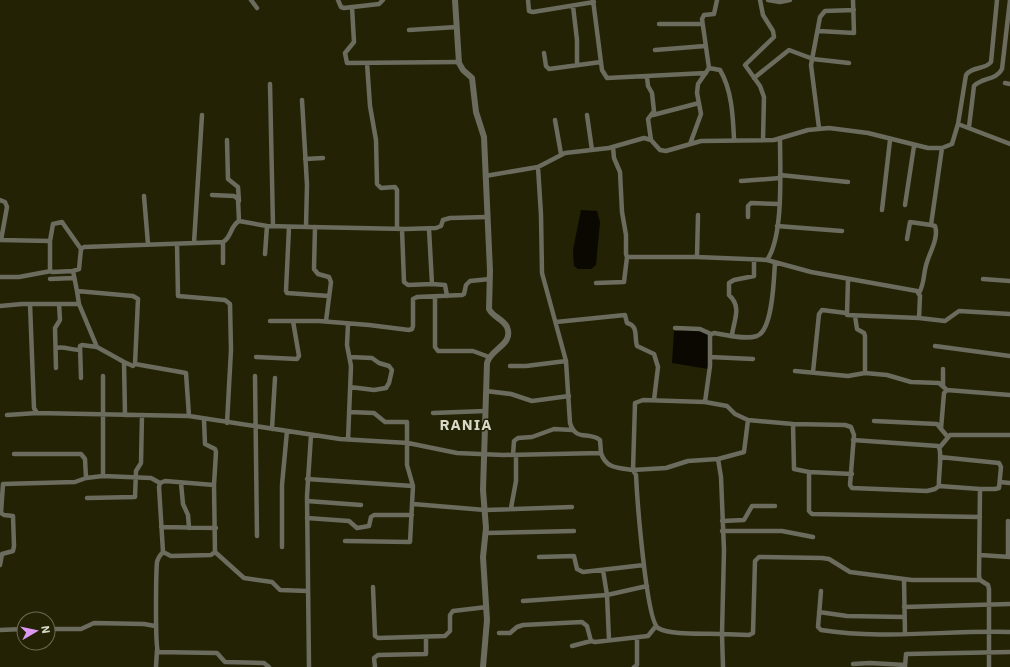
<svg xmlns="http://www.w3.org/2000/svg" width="1010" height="667" font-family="'IBM Plex Sans',sans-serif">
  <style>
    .water { fill: #0a0800 }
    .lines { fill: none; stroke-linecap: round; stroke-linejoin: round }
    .minor { stroke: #6b6b5e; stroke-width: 4.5 }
    .tertiary { stroke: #6b6b5e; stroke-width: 6 }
    .labels { text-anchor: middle; stroke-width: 3; stroke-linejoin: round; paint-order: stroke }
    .district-label { font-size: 15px; font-weight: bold; letter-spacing: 1px; fill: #d8d8c7; stroke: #232205 }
  </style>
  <rect width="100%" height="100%" fill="#232205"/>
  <path class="water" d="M 581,210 L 597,211 L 600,222 L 596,265 L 591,269 L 578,269 L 574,266 L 573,250 Z
    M 699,329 L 708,334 L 708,369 L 672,363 L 674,331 Z"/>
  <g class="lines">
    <path class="minor" d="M 251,0 L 257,8
      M 338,0 L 341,7 L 344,8 L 379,4 L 383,0
      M 528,0 L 529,11 L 533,12 L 594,2
      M 593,0 L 602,70 L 607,78 L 706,73
      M 760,0 L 763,15 L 773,31 L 774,37 L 745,65 L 760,86 L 764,97 L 763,140
      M 768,0 L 780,2 L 790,0
      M 573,6 L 577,40 L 577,65
      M 352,7 L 354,42 L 345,53 L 347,63 L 459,62
      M 659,24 L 701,24
      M 409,30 L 457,27
      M 819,31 L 854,33 L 853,0
      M 655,50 L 705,46
      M 544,53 L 546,66 L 549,69 L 601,62
      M 367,63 L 370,106 L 376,140 L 377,184 L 381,188 L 395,187 L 397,190 L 397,229
      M 709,68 L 720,70 C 732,90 733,117 734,139
      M 647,77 L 648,86 L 652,93 L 654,111 L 648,119 L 651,140
      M 754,78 L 789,50 L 813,59 L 849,63
      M 1005,83 L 1010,84
      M 270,84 L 273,226
      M 302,100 L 307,185 L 306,227
      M 587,115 L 592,150
      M 653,115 L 699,103
      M 555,120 L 561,154
      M 958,124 L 966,75 C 972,66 985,70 991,62 L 997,0
      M 969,127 L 974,86 C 982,77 996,81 1002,69 L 1010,0
      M 819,128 L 811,65 L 820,17 L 825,11 L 854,10
      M 227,140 L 228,179 L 238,187 L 239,201
      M 690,144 L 701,114 L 697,93 L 698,84 L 709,68 L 702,19 L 704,15 L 714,14 L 717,0
      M 613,147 L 614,158 L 620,172 L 622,212 L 626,235 L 626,254 L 627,257 L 697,257 L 767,260 C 784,236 780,169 780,139
      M 305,159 L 323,158
      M 538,167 L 541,215 L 542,273 L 566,361 L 570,423 C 576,442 588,431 600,440 L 601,453
      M 780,175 L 848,182
      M 485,176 L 538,167 L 565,153 L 609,148 L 644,138 L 651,140 L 660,150 L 666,151 L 701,141 L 774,140 L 808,130 L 829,128 L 868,133 L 928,148 L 942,148 L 952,144 L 958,124 L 1010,144
      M 741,181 L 780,178
      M 212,195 L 234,196 L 238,199 L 239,221
      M 144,196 L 148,244
      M 0,200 L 5,202 L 7,207 L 1,240
      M 905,205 L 914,146
      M 882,210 L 890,140
      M 748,217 L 748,206 L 751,203 L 779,204
      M 777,226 L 842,231
      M 289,227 L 286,291 L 287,293 L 329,296
      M 315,227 L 314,269 L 318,274 L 329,277 L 331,282 L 326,321
      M 402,229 L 404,282 L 408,285 L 432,284 L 429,229
      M 907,239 L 910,222 L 931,225 L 942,148
      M 0,240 L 50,241 L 50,270 L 52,272 L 73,271 L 79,269 L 81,249 L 84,247 L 223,242 C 232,237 230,226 239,221 L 267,226 L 309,227 L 406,229 L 436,228 L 441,226 L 443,220 L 450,218 L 487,217
      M 50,241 L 53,224 L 62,222 L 81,249
      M 194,243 L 202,115
      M 177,244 L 178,296 L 225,300 L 230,304 L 231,350 L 227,423
      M 265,254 L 267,226
      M 697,257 L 698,215
      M 767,260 L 811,272 L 917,291 L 920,296 L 919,318 L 847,315 L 848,279
      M 223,263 L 223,242
      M 73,271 L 77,291 L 133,296 L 138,299 L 135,364 L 133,366 L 124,362 L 125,415
      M 0,277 L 19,277 L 51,271
      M 50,279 L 74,278
      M 983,279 L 1010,281
      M 596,283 L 624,282 L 627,257
      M 432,284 L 445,285 L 447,296
      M 919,293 C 925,283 923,273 927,262 C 930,252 939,237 935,226 L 931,225
      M 435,297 L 435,347 L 438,351 L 473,351 L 489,357
      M 30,304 L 34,408 L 37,413 L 189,416 L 340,439 L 408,443 L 457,453 L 503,455 L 601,453 C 606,469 619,468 633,470 L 636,475 C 637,496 646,620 658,628 C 672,636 705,633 722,634 L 723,667
      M 79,304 L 97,347 L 124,362
      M 0,306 L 22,304 L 79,304 L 77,291
      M 855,316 L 857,329 L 864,333 L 865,336 L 865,373 L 887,375 L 911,382 L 939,383 L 947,390
      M 919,318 L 945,321 L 959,311 L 1010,314
      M 270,321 L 319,321 L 369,325 L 409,330 L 412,329 L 413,326 L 413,299 L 417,297 L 462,295 L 464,294 L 466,285 L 470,281 L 490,279
      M 556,322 L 625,315 L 627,323 C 639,326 634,337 637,346 L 654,354 L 658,367 L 654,400
      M 675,328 L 700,329 L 711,334
      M 732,335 C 734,320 742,307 729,295 L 729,283 L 734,280 L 754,276 L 754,260
      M 935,346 L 1010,356
      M 56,348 C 65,346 70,350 80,350
      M 256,357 L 297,359 L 299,356 L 293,321
      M 350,357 L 372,358 L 379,363 L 389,366 L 392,370 L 389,383 L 386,388 L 374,390 L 350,387
      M 710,357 L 753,359
      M 135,364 L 186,373 L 189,416
      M 510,366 L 526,366 L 566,361
      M 56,368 L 55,328 L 60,320 L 59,304
      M 795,371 L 848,376 L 865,373
      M 813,372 L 819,314 L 822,310 L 846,313
      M 255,376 L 257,536
      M 81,378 L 80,346 L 82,345 L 97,347
      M 943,385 L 943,369
      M 486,391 L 511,394 L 532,401 L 569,396
      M 705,402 L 710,366 L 710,335 L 714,333 C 726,335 745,340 757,336 C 773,330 774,277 775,262
      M 433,413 L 485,411
      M 7,415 L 37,413
      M 204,420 L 205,444 L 215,449 L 216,452 L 214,485 L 215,552
      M 874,421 L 937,424 L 947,436
      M 793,424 L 794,469 L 809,472 L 852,474
      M 272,429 L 275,378
      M 941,429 L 944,393 L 947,390 L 1010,395
      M 348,440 L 351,366 L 347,345 L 348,324
      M 853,440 L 938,446 C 943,451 938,477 939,486
      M 940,447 L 950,435 L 1010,435
      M 14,454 L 81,454 L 85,459 L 86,478
      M 513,455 L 514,441 L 518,438 L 532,437 L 554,429 L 572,430
      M 940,457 L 999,463 L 1001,467 L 999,488 L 995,489 L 980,489
      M 718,459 L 744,452 L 748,420
      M 809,472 L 809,511 L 812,514 L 980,517
      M 103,476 L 151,478 L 160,483
      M 307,479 L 413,486
      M 1000,482 L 1010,483
      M 181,483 L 183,504 L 188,515 L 189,528
      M 214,485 L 165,481 L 160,483 L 159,487 L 163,552 L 171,556 L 211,555 L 215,552
      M 87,498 L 135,497 L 136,471 L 141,463 L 142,415
      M 307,501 L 361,505
      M 413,504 L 485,510 L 572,507
      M 511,508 L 516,481 L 516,455
      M 307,518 L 349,521 L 357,528 L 369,526 L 371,517 L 374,515 L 412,515
      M 722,521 L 744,520 L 752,506 L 775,506
      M 1008,521 L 1008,557
      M 161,527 L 216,528
      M 722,531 L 782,531 L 813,537
      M 486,533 L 574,531
      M 345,541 L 410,542 L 413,486 L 407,465 L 407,422 L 385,422 L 374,413 L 349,412
      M 282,547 L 282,485 L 287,431
      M 163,552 C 160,555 158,558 157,562 C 156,574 155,645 158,652 L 217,653 L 225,662 L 264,663 L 269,667
      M 215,552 L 244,578 L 272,582 L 280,590 L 308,591
      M 980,555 L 1010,557
      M 539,557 L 574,556 L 577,569 L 583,572 L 644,565
      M 0,565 L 2,554 L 13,551 L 14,546 L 13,516 L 4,515 L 1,513 L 3,484 L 75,482 L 86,478 L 103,476 L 103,376
      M 603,570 L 607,595 L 609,640
      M 904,579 L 905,634
      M 980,580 L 912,580 L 850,572 L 829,559 L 822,558 L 759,557 L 755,561 L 753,633 L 749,635 L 722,634 L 724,550 L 721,477 L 718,459 L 688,461 L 666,468 L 633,470 L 635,403 L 643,400 L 705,402 L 727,406 L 735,414 L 748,420 L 793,424 L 845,425 L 851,427 L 854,435 L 850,485 L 852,488 L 927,491 L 935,489 L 939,486 L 980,489 L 979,576 L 980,580 L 988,585 L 989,589 L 989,667
      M 373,587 L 375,636 L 378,638 L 445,636 L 450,631 L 450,615 L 453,611 L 487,607
      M 821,591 L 818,627 L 821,630 C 884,640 947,630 1010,632
      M 523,601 L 607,595 L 647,586
      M 904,607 L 1010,604
      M 819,612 L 847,616 L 904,617
      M 48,629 L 81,629 L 94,623 L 144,624 L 155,626
      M 0,630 L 24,629
      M 499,633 L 510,633 L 517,627 L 523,625 L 582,622 L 587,626 L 591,641 L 595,642 L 648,636 L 656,626
      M 572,646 L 591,641
      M 853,664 L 870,663 L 905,665
      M 156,667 L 157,650
      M 309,667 L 307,496 L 311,435
      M 375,667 L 374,658 L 378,655 L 426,654 L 426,637
      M 634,667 L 637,665 L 637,638
      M 905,667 L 906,654 L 1010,652"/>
    <path class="tertiary" d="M 455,0 L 459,63 L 463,70 L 472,78 L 476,112 L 484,137 L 490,271 L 489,309 C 493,317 503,319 507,327 C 514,345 491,348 487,363 L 483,490 L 486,528 L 483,557 L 487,620 L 483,667"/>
  </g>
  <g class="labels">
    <g class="district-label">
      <text x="466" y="430">RANIA</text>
    </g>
  </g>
  <g transform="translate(36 631) rotate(81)"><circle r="19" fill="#232205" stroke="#6b6b53"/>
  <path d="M0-3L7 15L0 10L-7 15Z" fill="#de98f2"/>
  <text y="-6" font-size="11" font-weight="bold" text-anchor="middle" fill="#d8d8c7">N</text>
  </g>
</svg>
